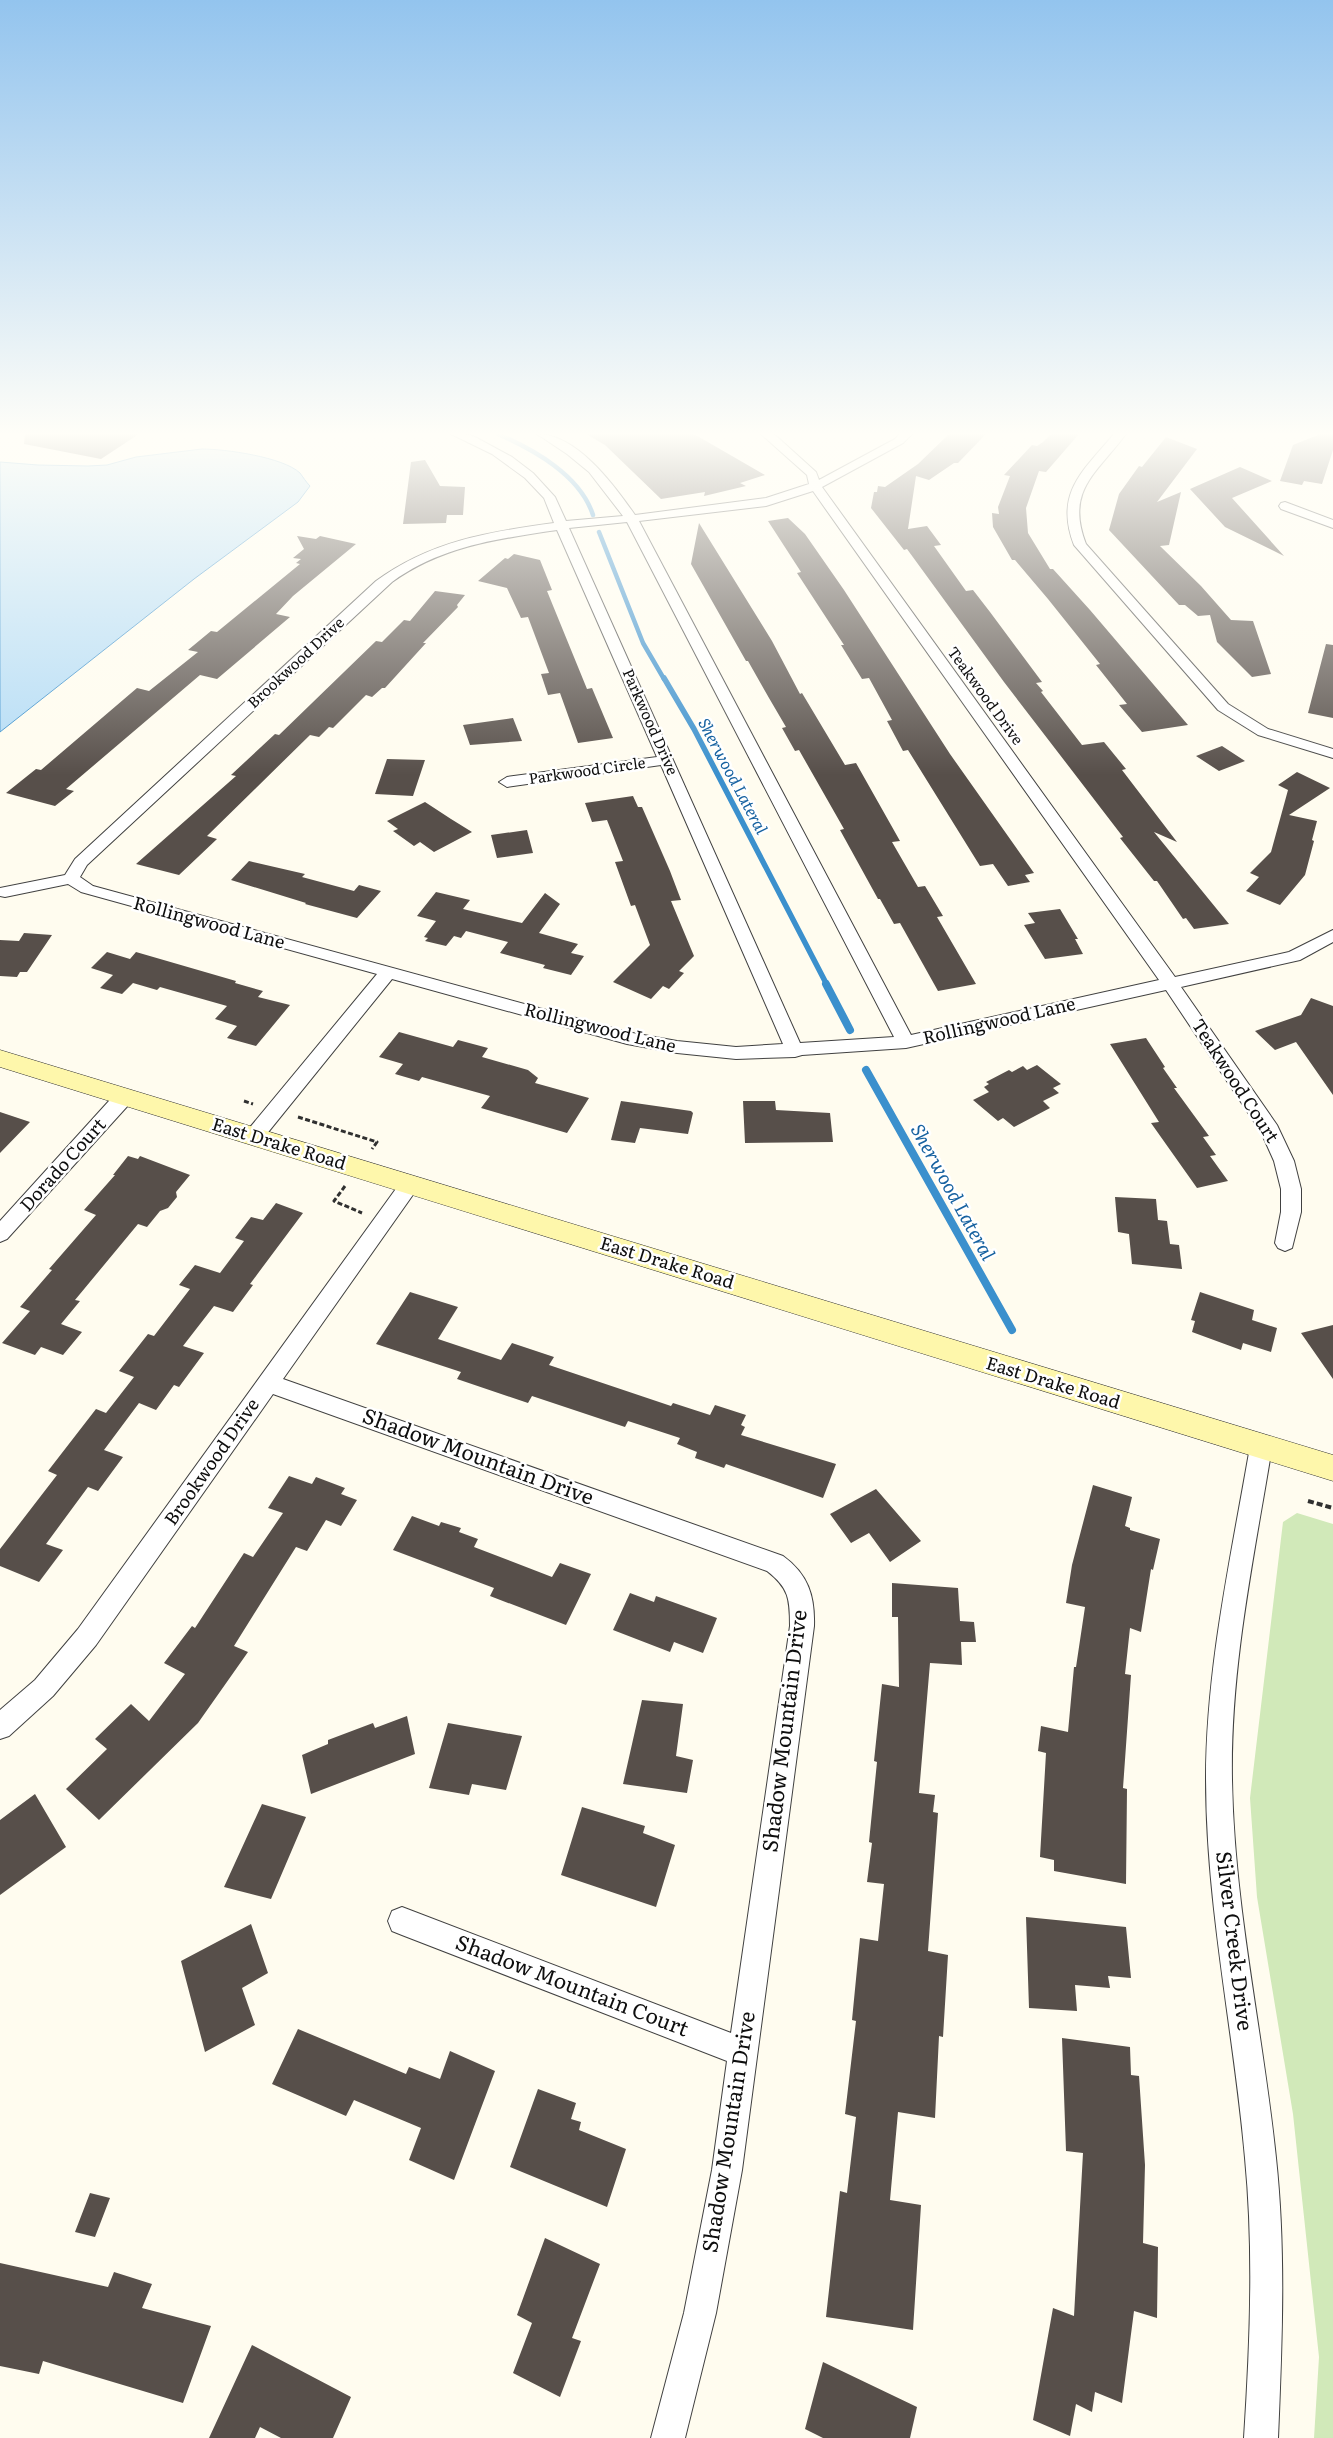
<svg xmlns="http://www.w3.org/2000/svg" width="1333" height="2438" font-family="Literata,serif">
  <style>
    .green { fill: #d1e9b9 }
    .water { fill: #b4dcf6; stroke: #3b90cd }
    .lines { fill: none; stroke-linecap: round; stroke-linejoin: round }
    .stream-far2 { stroke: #3b90cd; stroke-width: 4.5 }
    .stream-far1 { stroke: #3b90cd; stroke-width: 5.5 }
    .stream { stroke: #3b90cd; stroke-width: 8 }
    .building { fill: #574f4a }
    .street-casing { stroke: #414141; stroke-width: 2 }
    .secondary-casing { stroke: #303030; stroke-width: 1 }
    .path-far1 { stroke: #303030; stroke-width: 3; stroke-dasharray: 5 2.5; stroke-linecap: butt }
    .path { stroke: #303030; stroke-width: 4; stroke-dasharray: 6 3; stroke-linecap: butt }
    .street { fill: #fff; fill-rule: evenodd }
    .secondary { fill: #fef7ab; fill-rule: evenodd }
    .labels { text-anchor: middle; stroke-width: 5; stroke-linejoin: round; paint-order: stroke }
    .far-street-label { font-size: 15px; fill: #0e0e0e; stroke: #fff }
    .far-water-label { font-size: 16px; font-style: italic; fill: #1762a0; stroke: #fff }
    .street-label { font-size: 18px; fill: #0e0e0e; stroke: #fff }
    .water-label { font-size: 19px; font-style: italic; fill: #1762a0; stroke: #fff }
    .near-street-label { font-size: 21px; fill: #0e0e0e; stroke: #fff }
  </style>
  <rect width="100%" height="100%" fill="#fffcef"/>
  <path class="green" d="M 1297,1513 L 1333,1524 L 1333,2438 L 1314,2438 L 1319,2357 L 1293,2114 L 1257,1897 L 1250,1798 L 1283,1522 Z"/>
  <path class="water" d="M 202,449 C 225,449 283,457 300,473 C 303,477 306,482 310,486 L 298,502 L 194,579 L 0,732 L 0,462 L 38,465 L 88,466 L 107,465 L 136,457 Z"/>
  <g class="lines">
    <path class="stream-far2" d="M 498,434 C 534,450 580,475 593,515
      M 599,532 L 643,643 L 664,679"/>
    <path class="stream-far1" d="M 664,678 L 694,729 L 827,985"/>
    <path class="stream" d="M 826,984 L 850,1030
      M 866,1070 L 1012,1330"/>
  </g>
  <path class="building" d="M 25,434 L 139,434 L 101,459 L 24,444 Z
    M 586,434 L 694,434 L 765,475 L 740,483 L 746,486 L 704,496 L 705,492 L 661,499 L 605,445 Z
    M 949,434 L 986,434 L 958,463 L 954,463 L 929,480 L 916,476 L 908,529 L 927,526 L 941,545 L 934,546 L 966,591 L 973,590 L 990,612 L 1042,682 L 1036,683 L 1043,691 L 1041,692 L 1082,745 L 1104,742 L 1126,769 L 1122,770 L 1177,842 L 1154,832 L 1229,924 L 1194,929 L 1186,918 L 1183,919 L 1157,881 L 1154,881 L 1120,838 L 1123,837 L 1004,682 L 907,549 L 904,550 L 871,508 L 874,492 L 877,492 L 878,486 L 885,487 L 918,464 Z
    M 1051,434 L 1079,434 L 1046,472 L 1039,471 L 1026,508 L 1028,533 L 1050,569 L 1053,569 L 1090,610 L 1188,725 L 1142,732 L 1119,705 L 1127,704 L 1096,665 L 1100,664 L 1048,599 L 1015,560 L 1012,560 L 993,527 L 992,513 L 999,514 L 998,507 L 1010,476 L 1004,475 L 1032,445 L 1037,446 L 1043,442 Z
    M 1320,434 L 1333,434 L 1333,450 L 1322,484 L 1304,481 L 1302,485 L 1280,481 L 1293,445 Z
    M 1166,437 L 1197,449 L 1157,502 L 1181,492 L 1169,545 L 1160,546 L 1201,586 L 1231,620 L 1253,621 L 1271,674 L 1252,677 L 1217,642 L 1210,615 L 1198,616 L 1185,605 L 1179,605 L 1109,530 L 1119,494 L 1139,466 L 1142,467 Z
    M 425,460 L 440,486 L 465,487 L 463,515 L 447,515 L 446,523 L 403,524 L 411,462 Z
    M 1240,467 L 1272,481 L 1232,498 L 1284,556 L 1225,527 L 1190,489 Z
    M 788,518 L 805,534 L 844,590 L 950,754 L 1034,873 L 1025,875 L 1030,882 L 1008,886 L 993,864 L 980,866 L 908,750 L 903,751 L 887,721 L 892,720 L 869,678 L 862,679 L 841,645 L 844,645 L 797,573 L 801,572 L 768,521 Z
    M 699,523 L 772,641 L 800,694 L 802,693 L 845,765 L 856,763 L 900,841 L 892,842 L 918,887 L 925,886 L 943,916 L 937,917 L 976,984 L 938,991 L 900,923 L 894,924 L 880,899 L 878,899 L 840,830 L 844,829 L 799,750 L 795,751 L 782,728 L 786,727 L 769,698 L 748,661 L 746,661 L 691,564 Z
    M 297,536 L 316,539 L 320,536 L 356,544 L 293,596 L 276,614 L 290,617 L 217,679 L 200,675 L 66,789 L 74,791 L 55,806 L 6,793 L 36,769 L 41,770 L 137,688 L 149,691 L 198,652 L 188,650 L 211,631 L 217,632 L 300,564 L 296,563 L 301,559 L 293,558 L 304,549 Z
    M 514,554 L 540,560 L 552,590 L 547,591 L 587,689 L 592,688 L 613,738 L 578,743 L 560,693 L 548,695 L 541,674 L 549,673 L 528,617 L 521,618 L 507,588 L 478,581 L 505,558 L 508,559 Z
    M 435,591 L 465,595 L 457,605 L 458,607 L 423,643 L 426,643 L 385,688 L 382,688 L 372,697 L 366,695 L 333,728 L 329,727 L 319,737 L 310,735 L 207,836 L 217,839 L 179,875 L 136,864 L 236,776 L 231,775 L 275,734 L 279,735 L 376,641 L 382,642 L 404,620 L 410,621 Z
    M 1326,644 L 1333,645 L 1333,718 L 1308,713 Z
    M 513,718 L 522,741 L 470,745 L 463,725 Z
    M 1222,746 L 1245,761 L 1219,771 L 1196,756 Z
    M 387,759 L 425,760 L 413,796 L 375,794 Z
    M 1297,772 L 1330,788 L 1289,815 L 1317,821 L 1312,840 L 1314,841 L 1305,875 L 1280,905 L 1246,891 L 1259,877 L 1250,873 L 1271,852 L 1288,790 L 1278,785 Z
    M 633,796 L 638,807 L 642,807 L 670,871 L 681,900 L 671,901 L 694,956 L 679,971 L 684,973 L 669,989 L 663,986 L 651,999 L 613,982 L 650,945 L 635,905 L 631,906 L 615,862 L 623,861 L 607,820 L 592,822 L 585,803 Z
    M 425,802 L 451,819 L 472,832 L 434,852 L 420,842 L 414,846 L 393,831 L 398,829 L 387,821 Z
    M 527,830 L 533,853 L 497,858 L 491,835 Z
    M 249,861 L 305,874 L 302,877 L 354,891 L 359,885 L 381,891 L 357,918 L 305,904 L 306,903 L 231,880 Z
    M 436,892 L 470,900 L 463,909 L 522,923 L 545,893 L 560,904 L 539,933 L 578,944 L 571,953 L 584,956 L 571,975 L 543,968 L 545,965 L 500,953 L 508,942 L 466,931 L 461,938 L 454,936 L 446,946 L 425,941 L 428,938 L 424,937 L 436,921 L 417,916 Z
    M 1060,909 L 1078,939 L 1075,939 L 1083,954 L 1045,959 L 1024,925 L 1035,923 L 1028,913 Z
    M 24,933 L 52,935 L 27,972 L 20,972 L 17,977 L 0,976 L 0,940 L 19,941 Z
    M 107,952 L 130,959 L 136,952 L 236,981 L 235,983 L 263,991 L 258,997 L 290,1005 L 256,1046 L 227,1038 L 237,1026 L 215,1019 L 227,1006 L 160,987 L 157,990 L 133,983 L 122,994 L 100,988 L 113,975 L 91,968 Z
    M 1311,998 L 1333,1006 L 1333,1095 L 1296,1042 L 1275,1050 L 1255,1031 L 1301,1015 Z
    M 399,1032 L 453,1047 L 458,1040 L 488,1048 L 482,1057 L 528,1070 L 538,1078 L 535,1083 L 589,1098 L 567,1133 L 481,1108 L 490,1096 L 422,1077 L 419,1081 L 395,1074 L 403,1064 L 379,1057 Z
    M 1146,1038 L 1165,1067 L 1163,1068 L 1177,1088 L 1174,1088 L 1209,1136 L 1203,1137 L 1216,1155 L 1210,1156 L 1228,1181 L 1197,1188 L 1151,1123 L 1159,1122 L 1110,1044 Z
    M 1037,1065 L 1061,1084 L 1053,1088 L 1059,1093 L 1043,1101 L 1050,1108 L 1014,1127 L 1003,1118 L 998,1121 L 973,1100 L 989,1092 L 984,1087 L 989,1084 L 986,1082 L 1009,1070 L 1012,1072 L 1023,1066 L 1027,1070 Z
    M 621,1101 L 691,1111 L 693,1113 L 688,1134 L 640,1128 L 635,1143 L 611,1140 Z
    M 743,1101 L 775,1101 L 776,1110 L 830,1113 L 833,1142 L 745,1143 Z
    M 0,1112 L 30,1122 L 0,1153 Z
    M 128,1156 L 138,1159 L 140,1156 L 190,1175 L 176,1192 L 177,1197 L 168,1208 L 160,1211 L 147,1227 L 138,1224 L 75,1300 L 80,1301 L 61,1324 L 82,1332 L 63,1355 L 41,1347 L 35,1355 L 2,1343 L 30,1311 L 20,1307 L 52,1270 L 49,1269 L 96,1215 L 84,1210 L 115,1175 L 113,1175 Z
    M 1115,1197 L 1156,1199 L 1158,1220 L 1167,1221 L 1170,1244 L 1179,1245 L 1182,1269 L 1132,1264 L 1129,1234 L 1118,1232 Z
    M 276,1203 L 303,1213 L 250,1284 L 253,1285 L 233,1312 L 214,1306 L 183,1346 L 204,1353 L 179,1387 L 174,1385 L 156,1410 L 139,1403 L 104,1450 L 123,1457 L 98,1491 L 88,1487 L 46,1544 L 63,1550 L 39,1582 L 0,1566 L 0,1549 L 57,1475 L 48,1471 L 96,1409 L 106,1413 L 134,1377 L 119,1371 L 148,1334 L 154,1336 L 190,1289 L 179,1285 L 195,1265 L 220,1273 L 244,1241 L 235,1238 L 251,1217 L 263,1220 Z
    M 410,1292 L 458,1307 L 438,1339 L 501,1360 L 512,1343 L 554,1357 L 549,1365 L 671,1406 L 673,1403 L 710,1415 L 715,1405 L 746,1415 L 741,1425 L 745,1427 L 741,1435 L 836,1464 L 823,1498 L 726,1464 L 724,1468 L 695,1458 L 697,1452 L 677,1444 L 680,1438 L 628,1421 L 625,1427 L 532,1396 L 528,1403 L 457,1379 L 461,1372 L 376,1344 Z
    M 1200,1292 L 1254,1310 L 1252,1320 L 1277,1328 L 1271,1352 L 1243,1343 L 1241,1350 L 1192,1332 L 1195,1321 L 1191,1320 Z
    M 1333,1325 L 1333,1379 L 1301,1333 Z
    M 289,1476 L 312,1484 L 316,1477 L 345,1488 L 341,1494 L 357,1500 L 341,1526 L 326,1520 L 307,1551 L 296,1547 L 234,1646 L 248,1652 L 198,1723 L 99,1820 L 66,1789 L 107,1749 L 95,1739 L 131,1704 L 149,1721 L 185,1674 L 164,1663 L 192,1626 L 195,1628 L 244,1553 L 253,1557 L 283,1513 L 268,1508 Z
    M 1093,1485 L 1132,1497 L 1125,1526 L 1130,1528 L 1130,1530 L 1160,1539 L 1153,1570 L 1151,1569 L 1141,1632 L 1130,1628 L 1125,1674 L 1131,1675 L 1123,1788 L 1127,1789 L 1126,1884 L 1054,1871 L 1054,1860 L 1040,1857 L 1046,1753 L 1038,1751 L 1041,1726 L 1068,1732 L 1074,1667 L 1076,1667 L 1085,1607 L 1066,1603 L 1072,1565 Z
    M 876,1489 L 921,1541 L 890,1562 L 869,1533 L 851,1543 L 830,1514 Z
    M 412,1516 L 439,1526 L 441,1522 L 461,1528 L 459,1532 L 478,1539 L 474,1547 L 552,1577 L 560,1563 L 591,1574 L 566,1625 L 490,1596 L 494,1588 L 393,1550 Z
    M 892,1583 L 958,1588 L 960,1621 L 974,1622 L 976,1642 L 961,1642 L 962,1665 L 930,1663 L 919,1793 L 935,1795 L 933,1812 L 938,1813 L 928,1951 L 948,1955 L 943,2037 L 939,2036 L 935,2118 L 898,2112 L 890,2200 L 921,2205 L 913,2330 L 826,2317 L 840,2191 L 847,2193 L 856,2117 L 845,2114 L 856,2021 L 852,2020 L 860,1938 L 878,1941 L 884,1884 L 867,1882 L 872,1843 L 869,1842 L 877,1762 L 874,1761 L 882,1684 L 899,1687 L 898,1617 L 892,1617 Z
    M 630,1593 L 654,1602 L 656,1596 L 717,1618 L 703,1653 L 674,1642 L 670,1652 L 613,1630 Z
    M 642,1700 L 683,1704 L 676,1756 L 693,1760 L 687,1793 L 623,1784 Z
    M 407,1716 L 415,1754 L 311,1794 L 302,1755 L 328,1744 L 328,1740 L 373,1723 L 375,1728 Z
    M 448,1723 L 522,1736 L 506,1790 L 472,1784 L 469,1795 L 429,1788 Z
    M 35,1794 L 66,1847 L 0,1895 L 0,1820 Z
    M 262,1804 L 306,1817 L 271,1899 L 224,1887 Z
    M 582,1807 L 645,1826 L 643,1833 L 675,1845 L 656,1907 L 561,1875 Z
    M 1026,1917 L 1126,1927 L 1131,1978 L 1108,1976 L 1110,1988 L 1075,1985 L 1077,2011 L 1029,2008 Z
    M 251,1924 L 268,1973 L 242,1988 L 255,2025 L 205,2052 L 181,1961 Z
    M 298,2029 L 406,2074 L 409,2067 L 440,2079 L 450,2051 L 495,2071 L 454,2180 L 409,2160 L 421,2128 L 354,2100 L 346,2116 L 272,2084 Z
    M 1062,2038 L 1130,2047 L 1131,2075 L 1139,2076 L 1145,2165 L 1143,2243 L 1158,2247 L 1157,2318 L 1134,2311 L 1122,2403 L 1095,2392 L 1092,2412 L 1076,2404 L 1070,2436 L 1033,2420 L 1053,2308 L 1074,2316 L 1083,2153 L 1066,2151 Z
    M 538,2089 L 576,2103 L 571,2119 L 581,2122 L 579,2130 L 626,2149 L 607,2207 L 510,2167 Z
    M 90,2193 L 110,2198 L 95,2237 L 75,2232 Z
    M 545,2238 L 600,2264 L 572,2338 L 581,2341 L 560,2397 L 513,2373 L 532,2323 L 517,2315 Z
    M 0,2263 L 108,2287 L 114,2272 L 152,2284 L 142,2308 L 211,2326 L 183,2403 L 43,2361 L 39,2374 L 0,2366 Z
    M 252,2345 L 351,2397 L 333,2438 L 281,2438 L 260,2427 L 255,2438 L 209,2438 Z
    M 823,2362 L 917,2407 L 910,2438 L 823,2438 L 805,2429 Z"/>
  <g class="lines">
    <g class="street-casing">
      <path id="street" d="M 451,434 L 466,434 L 475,437 L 512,457 L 533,473 L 555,497 L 566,521 L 623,516 L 589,472 L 567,454 L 537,434 C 577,434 614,485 635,515 L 766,498 L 809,484 L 807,475 L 761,434 L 774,434 L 816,472 L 819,480 L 895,439 L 900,434 L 912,434 L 903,443 L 822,487 L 1175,977 L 1289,952 L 1333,930 L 1333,942 L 1300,960 L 1181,987 L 1277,1125 L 1294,1161 L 1301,1189 L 1301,1212 L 1292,1248 L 1285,1251 L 1278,1248 L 1275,1243 L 1281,1212 L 1281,1189 L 1274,1161 L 1261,1132 L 1166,990 L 906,1048 L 802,1055 L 795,1057 L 736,1059 L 677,1053 L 627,1044 L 392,979 L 261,1141 L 254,1143 L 247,1141 L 244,1136 L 247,1131 L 377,974 L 81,892 L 68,884 L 5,897 L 0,896 L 0,888 L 65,875 L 75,859 L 376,581 C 431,541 488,532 554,523 L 544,498 L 525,478 L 492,454 ZM 813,491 L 820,501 L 1159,980 L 911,1035 L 639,521 L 766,506 ZM 627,522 L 894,1037 L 800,1043 L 569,528 ZM 557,530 L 657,757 L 507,777 L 499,782 L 507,787 L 661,765 L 783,1044 L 736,1047 L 677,1041 L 627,1032 L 93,886 L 80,877 L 87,865 L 392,582 C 442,546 497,539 557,530 Z
        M 1114,434 L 1126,434 C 1097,473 1065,490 1086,544 L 1228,704 L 1268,729 L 1333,749 L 1333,758 L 1258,735 L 1218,710 L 1074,545 C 1054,493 1083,471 1114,434 Z
        M 1285,502 L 1333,520 L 1333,528 L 1281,509 L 1279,506 L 1281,503 Z
        M 125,1090 L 132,1091 L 134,1096 L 132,1101 L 7,1239 L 0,1242 L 0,1221 L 118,1091 Z
        M 410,1177 L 417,1179 L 420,1184 L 417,1189 L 283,1379 L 783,1556 C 808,1574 815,1596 814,1626 L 742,2170 L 716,2313 L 685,2438 L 651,2438 L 684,2313 L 712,2170 L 727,2061 L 402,1935 L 392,1931 L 388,1921 L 392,1911 L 402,1907 L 731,2033 L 790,1626 C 790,1599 789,1588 767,1571 L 273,1394 L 96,1645 L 53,1696 L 9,1736 L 0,1739 L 0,1710 L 35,1680 L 78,1629 L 403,1179 Z
        M 1261,1438 L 1269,1440 L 1272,1447 C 1254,1557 1230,1668 1232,1780 C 1234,1907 1263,2032 1276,2158 C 1286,2251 1282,2344 1278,2438 L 1244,2438 C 1250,2345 1254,2251 1245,2158 C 1234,2032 1206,1907 1206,1779 C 1206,1668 1231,1557 1250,1447 L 1253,1440 Z"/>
    </g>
    <g class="secondary-casing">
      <path id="secondary" d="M 0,1050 L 1333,1455 L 1333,1481 L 0,1067 Z"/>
    </g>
    <path class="path-far1" d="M 244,1101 L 253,1104
      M 298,1117 L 377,1142 L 372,1149
      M 345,1186 L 334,1201 L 362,1213"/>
    <path class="path" d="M 1308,1501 L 1333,1508"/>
    <use href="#street" class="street"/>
    <use href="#secondary" class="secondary"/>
  </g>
  <linearGradient id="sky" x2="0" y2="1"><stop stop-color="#93c4ee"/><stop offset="0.56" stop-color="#fffef8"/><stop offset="1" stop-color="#fffef8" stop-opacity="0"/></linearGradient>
  <rect width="1333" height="775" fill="url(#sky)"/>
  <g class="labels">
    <g class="far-street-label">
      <text transform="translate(296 663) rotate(-43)" y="5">Brookwood Drive</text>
      <text transform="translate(985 696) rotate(54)" y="5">Teakwood Drive</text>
      <text transform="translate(650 722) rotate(66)" y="5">Parkwood Drive</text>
      <text transform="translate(587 771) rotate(-8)" y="5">Parkwood Circle</text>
    </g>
    <g class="far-water-label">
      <text transform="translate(733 776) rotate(62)" y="6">Sherwood Lateral</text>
    </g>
    <g class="street-label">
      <text transform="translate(209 923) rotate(15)" y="6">Rollingwood Lane</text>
      <text transform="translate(999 1021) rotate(-13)" y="6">Rollingwood Lane</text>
      <text transform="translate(600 1028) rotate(14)" y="6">Rollingwood Lane</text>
      <text transform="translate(1235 1081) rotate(57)" y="6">Teakwood Court</text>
      <text transform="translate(279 1144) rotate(17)" y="6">East Drake Road</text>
      <text transform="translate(63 1165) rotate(-48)" y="6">Dorado Court</text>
      <text transform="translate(667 1263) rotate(17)" y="6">East Drake Road</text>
      <text transform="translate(1053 1383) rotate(17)" y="6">East Drake Road</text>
      <text transform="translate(212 1462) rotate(-55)" y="6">Brookwood Drive</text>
    </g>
    <g class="water-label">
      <text transform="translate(953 1192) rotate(61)" y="7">Sherwood Lateral</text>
    </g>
    <g class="near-street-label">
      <text transform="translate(478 1457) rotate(20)" y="7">Shadow Mountain Drive</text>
      <text transform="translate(785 1731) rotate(-83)" y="7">Shadow Mountain Drive</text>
      <text transform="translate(1234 1941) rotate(83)" y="7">Silver Creek Drive</text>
      <text transform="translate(572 1986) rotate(21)" y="7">Shadow Mountain Court</text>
      <text transform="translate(729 2132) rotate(-81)" y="7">Shadow Mountain Drive</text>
    </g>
  </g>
</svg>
